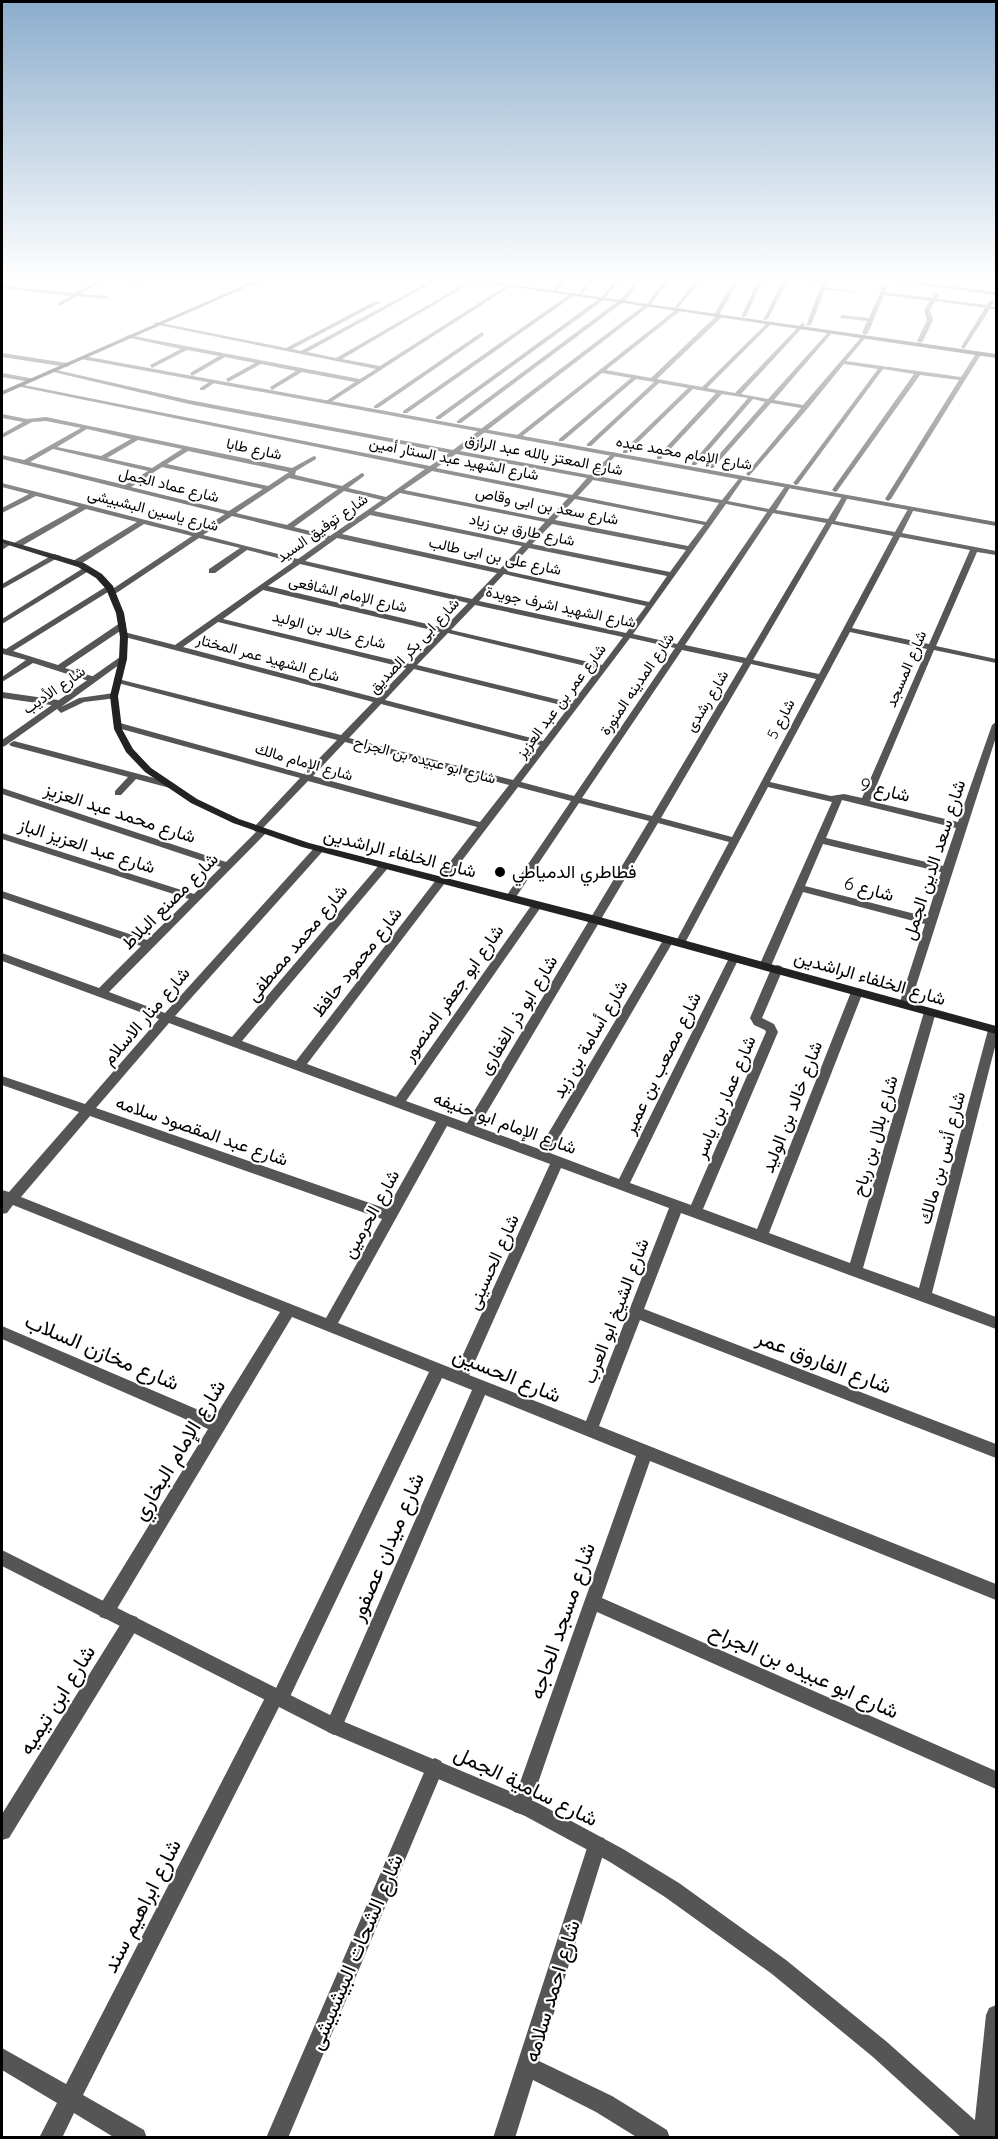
<svg xmlns="http://www.w3.org/2000/svg" width="998" height="2139" font-family="Quicksand,Vazirmatn,sans-serif">
  <style>
    .lines { fill: none; stroke-linecap: round; stroke-linejoin: round }
    .minor { fill: #555; fill-rule: evenodd }
    .tertiary { fill: #555; fill-rule: evenodd }
    .secondary { fill: #222; fill-rule: evenodd }
    .poi-dot { fill: #000; stroke: #fff; stroke-width: 2 }
    .labels { text-anchor: middle; stroke-width: 4.5; stroke-linejoin: round; paint-order: stroke }
    .far-street-label { font-size: 15px; fill: #000; stroke: #fff }
    .street-label { font-size: 18px; fill: #000; stroke: #fff }
    .poi-label { font-size: 18px; fill: #000; stroke: #fff; text-anchor: start }
    .near-street-label { font-size: 21px; fill: #000; stroke: #fff }
  </style>
  <rect width="100%" height="100%" fill="#fff"/>
  <g class="lines">
    <path class="minor" d="M 98,280 L 104,280 L 81,294 L 107,296 L 109,299 L 77,296 L 60,306 L 58,303 L 71,296 L 2,288 L 2,286 L 75,293 Z
      M 115,280 L 130,280 L 143,283 L 141,284 Z
      M 432,280 L 438,280 L 307,352 L 336,358 L 472,280 L 476,280 L 342,359 L 380,366 L 507,285 L 511,286 L 328,404 L 326,401 L 355,382 L 302,372 L 272,390 L 270,387 L 296,371 L 261,364 L 228,382 L 226,379 L 255,363 L 225,357 L 192,376 L 190,373 L 219,356 L 187,350 L 152,368 L 150,365 L 181,349 L 125,337 L 128,335 L 360,379 L 376,369 L 153,324 L 156,322 L 286,348 L 376,301 L 381,302 L 292,349 L 301,351 Z
      M 561,280 L 566,280 L 557,290 L 553,290 Z
      M 589,280 L 594,280 L 582,294 L 578,294 Z
      M 615,280 L 620,280 L 606,297 L 602,297 Z
      M 636,280 L 641,280 L 626,300 L 461,423 L 457,423 L 457,421 L 622,298 Z
      M 665,280 L 670,280 L 651,304 L 647,304 Z
      M 696,280 L 701,280 L 678,308 L 680,311 L 606,370 L 651,378 L 715,317 L 713,316 L 734,280 L 739,280 L 719,315 L 722,315 L 722,317 L 657,379 L 702,387 L 769,321 L 771,324 L 707,388 L 735,393 L 803,322 L 805,325 L 741,394 L 768,399 L 830,330 L 832,333 L 774,400 L 803,405 L 863,335 L 866,337 L 846,361 L 961,377 L 977,352 L 982,353 L 891,499 L 888,501 L 885,499 L 959,380 L 920,375 L 837,491 L 835,492 L 832,490 L 914,374 L 883,369 L 798,484 L 796,485 L 793,483 L 794,482 L 878,369 L 844,364 L 808,408 L 749,476 L 746,474 L 747,473 L 801,408 L 771,403 L 713,468 L 709,468 L 709,466 L 765,402 L 753,399 L 696,465 L 692,465 L 692,463 L 748,398 L 722,394 L 661,459 L 657,459 L 657,457 L 716,393 L 693,389 L 627,453 L 623,453 L 623,451 L 688,388 L 659,383 L 591,446 L 587,446 L 587,444 L 654,382 L 636,379 L 563,441 L 559,441 L 559,439 L 631,378 L 602,373 L 520,438 L 516,438 L 516,436 L 678,308 L 675,307 Z
      M 758,280 L 763,280 L 746,316 L 741,317 Z
      M 783,280 L 788,280 L 768,319 L 763,320 Z
      M 823,280 L 828,280 L 826,287 L 854,291 L 852,292 L 825,290 L 811,325 L 806,326 L 821,285 L 802,282 L 804,281 L 823,282 Z
      M 886,280 L 901,280 L 996,292 L 996,295 Z
      M 883,286 L 887,287 L 885,292 L 932,298 L 936,293 L 939,295 L 936,299 L 987,305 L 991,300 L 994,302 L 991,306 L 996,307 L 996,309 L 990,309 L 964,349 L 961,347 L 985,308 L 935,301 L 930,310 L 933,320 L 923,341 L 920,343 L 917,341 L 927,320 L 924,310 L 930,301 L 884,295 L 868,333 L 865,335 L 862,333 L 867,321 L 840,318 L 842,315 L 869,318 Z
      M 570,294 L 575,295 L 407,413 L 403,413 L 403,411 Z
      M 600,298 L 605,299 L 440,419 L 436,419 L 436,417 Z
      M 646,304 L 648,307 L 460,451 L 590,475 L 614,452 L 617,454 L 616,455 L 597,476 L 722,500 L 741,476 L 744,478 L 728,501 L 769,509 L 786,485 L 788,484 L 791,486 L 776,510 L 828,519 L 842,497 L 845,495 L 848,497 L 835,521 L 895,532 L 908,509 L 911,507 L 914,509 L 902,533 L 996,551 L 996,555 L 977,552 L 936,646 L 996,659 L 996,663 L 934,650 L 870,801 L 958,822 L 992,725 L 996,722 L 996,737 L 909,1008 L 901,1008 L 899,1005 L 925,924 L 803,892 L 771,966 L 765,970 L 761,969 L 759,966 L 832,802 L 768,787 L 685,943 L 680,947 L 675,943 L 729,842 L 658,823 L 478,1127 L 539,1149 L 665,937 L 673,937 L 674,940 L 550,1153 L 619,1179 L 729,958 L 730,955 L 738,955 L 739,958 L 630,1183 L 691,1205 L 766,1032 L 765,1030 L 754,1025 L 750,1018 L 771,969 L 777,965 L 781,966 L 783,969 L 762,1018 L 774,1024 L 778,1032 L 703,1209 L 757,1229 L 851,992 L 857,988 L 861,989 L 863,992 L 769,1233 L 850,1263 L 924,1012 L 926,1009 L 934,1009 L 936,1012 L 863,1268 L 919,1288 L 988,1030 L 990,1027 L 996,1026 L 996,1043 L 932,1293 L 996,1317 L 996,1329 L 681,1213 L 644,1309 L 996,1444 L 996,1458 L 640,1320 L 599,1426 L 996,1584 L 996,1600 L 650,1461 L 602,1598 L 996,1771 L 996,1789 L 597,1612 L 528,1812 L 521,1814 L 514,1812 L 512,1805 L 636,1456 L 485,1395 L 340,1732 L 334,1735 L 328,1732 L 325,1726 L 328,1720 L 472,1390 L 442,1378 L 286,1705 L 279,1707 L 83,2095 L 144,2130 L 147,2138 L 115,2138 L 74,2113 L 62,2138 L 39,2138 L 57,2103 L 2,2070 L 2,2048 L 66,2084 L 269,1690 L 276,1688 L 429,1372 L 292,1317 L 112,1617 L 106,1619 L 100,1617 L 98,1611 L 100,1605 L 208,1429 L 2,1339 L 2,1326 L 215,1417 L 280,1312 L 13,1205 L 7,1213 L 2,1214 L 2,1190 L 9,1192 L 79,1112 L 2,1085 L 2,1076 L 85,1104 L 159,1019 L 2,961 L 2,953 L 99,988 L 141,946 L 2,898 L 2,891 L 147,940 L 189,899 L 2,839 L 2,833 L 194,894 L 221,867 L 2,794 L 2,788 L 226,862 L 256,832 L 252,829 L 254,827 L 300,778 L 114,727 L 114,723 L 120,723 L 304,774 L 337,740 L 114,682 L 114,678 L 341,735 L 373,702 L 121,636 L 121,632 L 124,632 L 175,645 L 293,562 L 247,550 L 215,573 L 209,573 L 209,569 L 240,548 L 199,538 L 115,594 L 108,592 L 13,651 L 58,665 L 120,623 L 126,623 L 126,627 L 65,668 L 95,677 L 95,681 L 89,681 L 33,663 L 2,682 L 2,677 L 26,660 L 3,654 L 2,648 L 6,649 L 107,586 L 114,588 L 192,536 L 144,524 L 79,565 L 73,565 L 73,561 L 137,522 L 86,509 L 20,547 L 14,547 L 14,543 L 79,507 L 36,496 L 2,513 L 2,508 L 29,494 L 2,487 L 2,483 L 196,533 L 225,514 L 2,459 L 2,455 L 24,460 L 81,428 L 46,421 L 32,422 L 2,438 L 2,434 L 23,422 L 2,418 L 2,414 L 27,419 L 46,417 L 292,468 L 314,456 L 316,457 L 316,459 L 296,471 L 295,475 L 342,486 L 362,473 L 364,474 L 364,476 L 348,488 L 386,497 L 425,469 L 16,386 L 19,384 L 430,466 L 449,453 L 189,404 L 49,371 L 52,369 L 189,400 L 453,450 ZM 87,429 L 131,439 L 101,456 L 57,447 ZM 138,440 L 182,449 L 152,468 L 107,458 ZM 53,449 L 148,471 L 125,485 L 30,462 ZM 188,451 L 288,472 L 289,472 L 268,486 L 167,464 ZM 456,454 L 587,478 L 572,495 L 436,468 ZM 162,467 L 263,489 L 229,511 L 131,487 ZM 432,471 L 568,498 L 548,519 L 404,490 ZM 289,478 L 338,489 L 287,525 L 236,513 ZM 593,480 L 719,503 L 706,522 L 578,496 ZM 344,491 L 382,500 L 330,536 L 294,527 ZM 400,493 L 545,522 L 526,543 L 374,511 ZM 575,499 L 704,525 L 688,546 L 555,520 ZM 726,504 L 767,512 L 677,644 L 633,634 ZM 773,513 L 826,523 L 746,658 L 685,645 ZM 370,515 L 522,546 L 500,569 L 342,534 ZM 232,516 L 326,539 L 298,559 L 203,535 ZM 552,524 L 686,550 L 670,572 L 532,544 ZM 832,524 L 893,536 L 819,674 L 753,660 ZM 900,537 L 970,550 L 929,644 L 852,628 ZM 337,538 L 497,573 L 472,599 L 305,561 ZM 529,548 L 667,576 L 649,602 L 507,571 ZM 300,564 L 468,603 L 444,628 L 268,586 ZM 504,574 L 646,606 L 626,633 L 479,601 ZM 263,590 L 440,632 L 410,664 L 223,619 ZM 475,605 L 623,637 L 602,665 L 451,630 ZM 218,622 L 406,668 L 377,698 L 183,647 ZM 850,632 L 927,649 L 862,798 L 844,794 L 831,796 L 770,782 ZM 448,633 L 598,669 L 572,703 L 417,665 ZM 630,638 L 675,648 L 574,796 L 521,782 ZM 682,650 L 743,663 L 652,816 L 582,798 ZM 751,664 L 816,679 L 732,837 L 661,818 ZM 414,669 L 569,707 L 543,741 L 385,700 ZM 381,704 L 540,745 L 513,780 L 349,738 ZM 345,742 L 509,785 L 480,822 L 313,776 ZM 308,781 L 477,827 L 296,1061 L 242,1041 L 388,868 L 388,864 L 380,864 L 232,1037 L 175,1016 L 323,851 L 323,847 L 315,847 L 165,1013 L 109,992 L 266,833 L 268,831 L 263,828 ZM 518,787 L 571,801 L 505,898 L 510,901 L 514,900 L 579,803 L 649,821 L 467,1123 L 406,1101 L 541,907 L 542,905 L 541,903 L 533,903 L 396,1097 L 307,1064 ZM 842,800 L 956,828 L 943,866 L 826,838 ZM 823,844 L 941,872 L 927,917 L 805,886 ZM 169,1023 L 436,1122 L 387,1209 L 96,1108 ZM 90,1116 L 382,1219 L 326,1318 L 21,1197 ZM 447,1126 L 550,1164 L 456,1370 L 338,1323 ZM 561,1168 L 669,1208 L 586,1421 L 469,1375 Z
      M 482,332 L 484,335 L 378,408 L 374,408 L 374,406 Z
      M 2,353 L 67,363 L 70,365 L 67,367 L 2,357 Z
      M 2,373 L 30,378 L 33,380 L 30,382 L 2,377 Z
      M 212,380 L 217,381 L 204,390 L 200,390 L 200,388 Z
      M 6,541 L 13,543 L 2,550 L 2,545 Z
      M 54,554 L 61,556 L 2,589 L 2,584 Z
      M 85,567 L 92,569 L 2,624 L 2,619 Z
      M 2,692 L 58,700 L 62,703 L 58,706 L 2,698 Z
      M 14,741 L 173,783 L 175,785 L 170,788 L 136,779 L 121,795 L 115,795 L 115,791 L 128,777 L 11,746 L 9,744 Z
      M 131,1615 L 137,1617 L 139,1623 L 137,1629 L 9,1838 L 2,1840 L 2,1814 L 125,1617 Z
      M 435,1758 L 441,1761 L 444,1767 L 288,2138 L 266,2138 L 429,1761 Z
      M 597,1836 L 604,1838 L 606,1845 L 539,2061 L 612,2096 L 667,2130 L 670,2138 L 638,2138 L 596,2112 L 533,2080 L 515,2138 L 493,2138 L 588,1845 L 590,1838 Z
      M 996,2005 L 995,2138 L 973,2138 L 986,2015 L 989,2008 Z"/>
    <path class="tertiary" d="M 83,356 L 996,522 L 996,526 L 81,359 Z
      M 120,657 L 127,659 L 61,707 L 79,698 L 114,693 L 117,694 L 117,698 L 84,702 L 61,713 L 57,709 L 5,746 L 2,747 L 2,740 Z
      M 2,1550 L 340,1720 L 538,1803 L 623,1849 L 679,1883 L 786,1960 L 887,2042 L 986,2130 L 989,2138 L 962,2138 L 873,2057 L 772,1974 L 665,1897 L 610,1862 L 525,1816 L 328,1732 L 2,1566 Z"/>
    <path class="secondary" d="M 256,280 L 263,280 L 2,395 L 2,391 Z
      M 467,280 L 481,280 L 996,354 L 996,358 Z
      M 2,539 L 84,563 L 102,574 L 113,586 L 124,613 L 128,637 L 127,659 L 118,696 L 122,729 L 133,749 L 151,768 L 197,799 L 239,819 L 309,843 L 596,916 L 996,1026 L 996,1034 L 596,924 L 302,847 L 233,823 L 191,803 L 145,772 L 126,752 L 114,729 L 110,696 L 119,659 L 120,637 L 116,613 L 106,589 L 96,578 L 78,567 L 2,543 Z"/>
  </g>
  <linearGradient id="sky" x2="0" y2="1"><stop stop-color="#8cadcc"/><stop offset="0.48" stop-color="#fff"/><stop offset="1" stop-color="#fff" stop-opacity="0"/></linearGradient>
  <rect width="998" height="580" fill="url(#sky)"/>
  <circle class="poi-dot" cx="500" cy="872" r="6"/>
  <g class="labels">
    <g class="far-street-label">
      <text transform="translate(254 449) rotate(12)" y="5">شارع طابا</text>
      <text transform="translate(684 453) rotate(10)" y="5">شارع الإمام محمد عبده</text>
      <text transform="translate(544 455) rotate(11)" y="5">شارع المعتز بالله عبد الرازق</text>
      <text transform="translate(454 459) rotate(11)" y="5">شارع الشهيد عبد الستار أمين</text>
      <text transform="translate(169 485) rotate(14)" y="5">شارع عماد الجمل</text>
      <text transform="translate(547 506) rotate(11)" y="5">شارع سعد بن ابى وقاص</text>
      <text transform="translate(153 510) rotate(14)" y="5">شارع ياسين البشبيشى</text>
      <text transform="translate(322 528) rotate(-35)" y="5">شارع توفيق السيد</text>
      <text transform="translate(522 530) rotate(12)" y="5">شارع طارق بن زياد</text>
      <text transform="translate(495 556) rotate(12)" y="5">شارع على بن ابى طالب</text>
      <text transform="translate(348 594) rotate(13)" y="5">شارع الإمام الشافعى</text>
      <text transform="translate(561 607) rotate(12)" y="5">شارع الشهيد اشرف جويدة</text>
      <text transform="translate(329 630) rotate(14)" y="5">شارع خالد بن الوليد</text>
      <text transform="translate(414 646) rotate(-47)" y="5">شارع ابى بكر الصديق</text>
      <text transform="translate(268 658) rotate(15)" y="5">شارع الشهيد عمر المختار</text>
      <text transform="translate(906 669) rotate(-67)" y="5">شارع المسجد</text>
      <text transform="translate(637 684) rotate(-56)" y="5">شارع المدينه المنورة</text>
      <text transform="translate(54 690) rotate(-35)" y="5">شارع الأديب</text>
      <text transform="translate(561 701) rotate(-53)" y="5">شارع عمر بن عبد العزيز</text>
      <text transform="translate(707 701) rotate(-59)" y="5">شارع رشدى</text>
      <text transform="translate(781 719) rotate(-63)" y="5">شارع 5</text>
      <text transform="translate(425 760) rotate(15)" y="5">شارع ابو عبيده بن الجراح</text>
      <text transform="translate(304 762) rotate(16)" y="5">شارع الإمام مالك</text>
    </g>
    <g class="street-label">
      <text transform="translate(885 790) rotate(14)" y="6">شارع 9</text>
      <text transform="translate(120 813) rotate(18)" y="6">شارع محمد عبد العزيز</text>
      <text transform="translate(87 846) rotate(18)" y="6">شارع عبد العزيز الباز</text>
      <text transform="translate(400 853) rotate(14)" y="6">شارع الخلفاء الراشدين</text>
      <text transform="translate(934 860) rotate(-72)" y="6">شارع سعد الدين الجمل</text>
      <text transform="translate(869 889) rotate(15)" y="6">شارع 6</text>
      <text transform="translate(170 901) rotate(-45)" y="6">شارع مصنع البلاط</text>
      <text transform="translate(297 943) rotate(-50)" y="6">شارع محمد مصطفى</text>
      <text transform="translate(357 962) rotate(-52)" y="6">شارع محمود حافظ</text>
      <text transform="translate(870 978) rotate(16)" y="6">شارع الخلفاء الراشدين</text>
      <text transform="translate(453 993) rotate(-55)" y="6">شارع ابو جعفر المنصور</text>
      <text transform="translate(518 1015) rotate(-59)" y="6">شارع ابو ذر الغفارى</text>
      <text transform="translate(146 1016) rotate(-49)" y="6">شارع منار الاسلام</text>
      <text transform="translate(590 1039) rotate(-60)" y="6">شارع أسامة بن زيد</text>
      <text transform="translate(662 1063) rotate(-64)" y="6">شارع مصعب بن عمير</text>
      <text transform="translate(725 1097) rotate(-67)" y="6">شارع عمار بن ياسر</text>
      <text transform="translate(792 1107) rotate(-69)" y="6">شارع خالد بن الوليد</text>
      <text transform="translate(505 1123) rotate(20)" y="6">شارع الإمام ابو حنيفه</text>
      <text transform="translate(202 1131) rotate(19)" y="6">شارع عبد المقصود سلامه</text>
      <text transform="translate(875 1136) rotate(-74)" y="6">شارع بلال بن رباح</text>
      <text transform="translate(942 1158) rotate(-75)" y="6">شارع أنس بن مالك</text>
      <text transform="translate(371 1214) rotate(-61)" y="6">شارع الحرمين</text>
      <text transform="translate(493 1262) rotate(-66)" y="6">شارع الحسينى</text>
      <text transform="translate(616 1311) rotate(-69)" y="6">شارع الشيخ ابو العرب</text>
    </g>
    <g class="poi-label">
      <text x="512" y="878">فطاطري الدمياطي</text>
    </g>
    <g class="near-street-label">
      <text transform="translate(102 1352) rotate(23)" y="7">شارع مخازن السلاب</text>
      <text transform="translate(824 1362) rotate(21)" y="7">شارع الفاروق عمر</text>
      <text transform="translate(507 1375) rotate(22)" y="7">شارع الحسين</text>
      <text transform="translate(179 1450) rotate(-59)" y="7">شارع الإمام البخاري</text>
      <text transform="translate(387 1547) rotate(-67)" y="7">شارع ميدان عصفور</text>
      <text transform="translate(562 1621) rotate(-71)" y="7">شارع مسجد الحاجه</text>
      <text transform="translate(804 1671) rotate(24)" y="7">شارع ابو عبيده بن الجراح</text>
      <text transform="translate(57 1700) rotate(-58)" y="7">شارع ابن تيميه</text>
      <text transform="translate(526 1786) rotate(26)" y="7">شارع سامية الجمل</text>
      <text transform="translate(142 1906) rotate(-63)" y="7">شارع ابراهيم سند</text>
      <text transform="translate(356 1952) rotate(-67)" y="7">شارع الشحات البيشبيشى</text>
      <text transform="translate(552 1991) rotate(-73)" y="7">شارع احمد سلامه</text>
    </g>
  </g>
  <rect width="998" height="2139" fill="none" stroke="#000000" stroke-width="6"/>
</svg>
